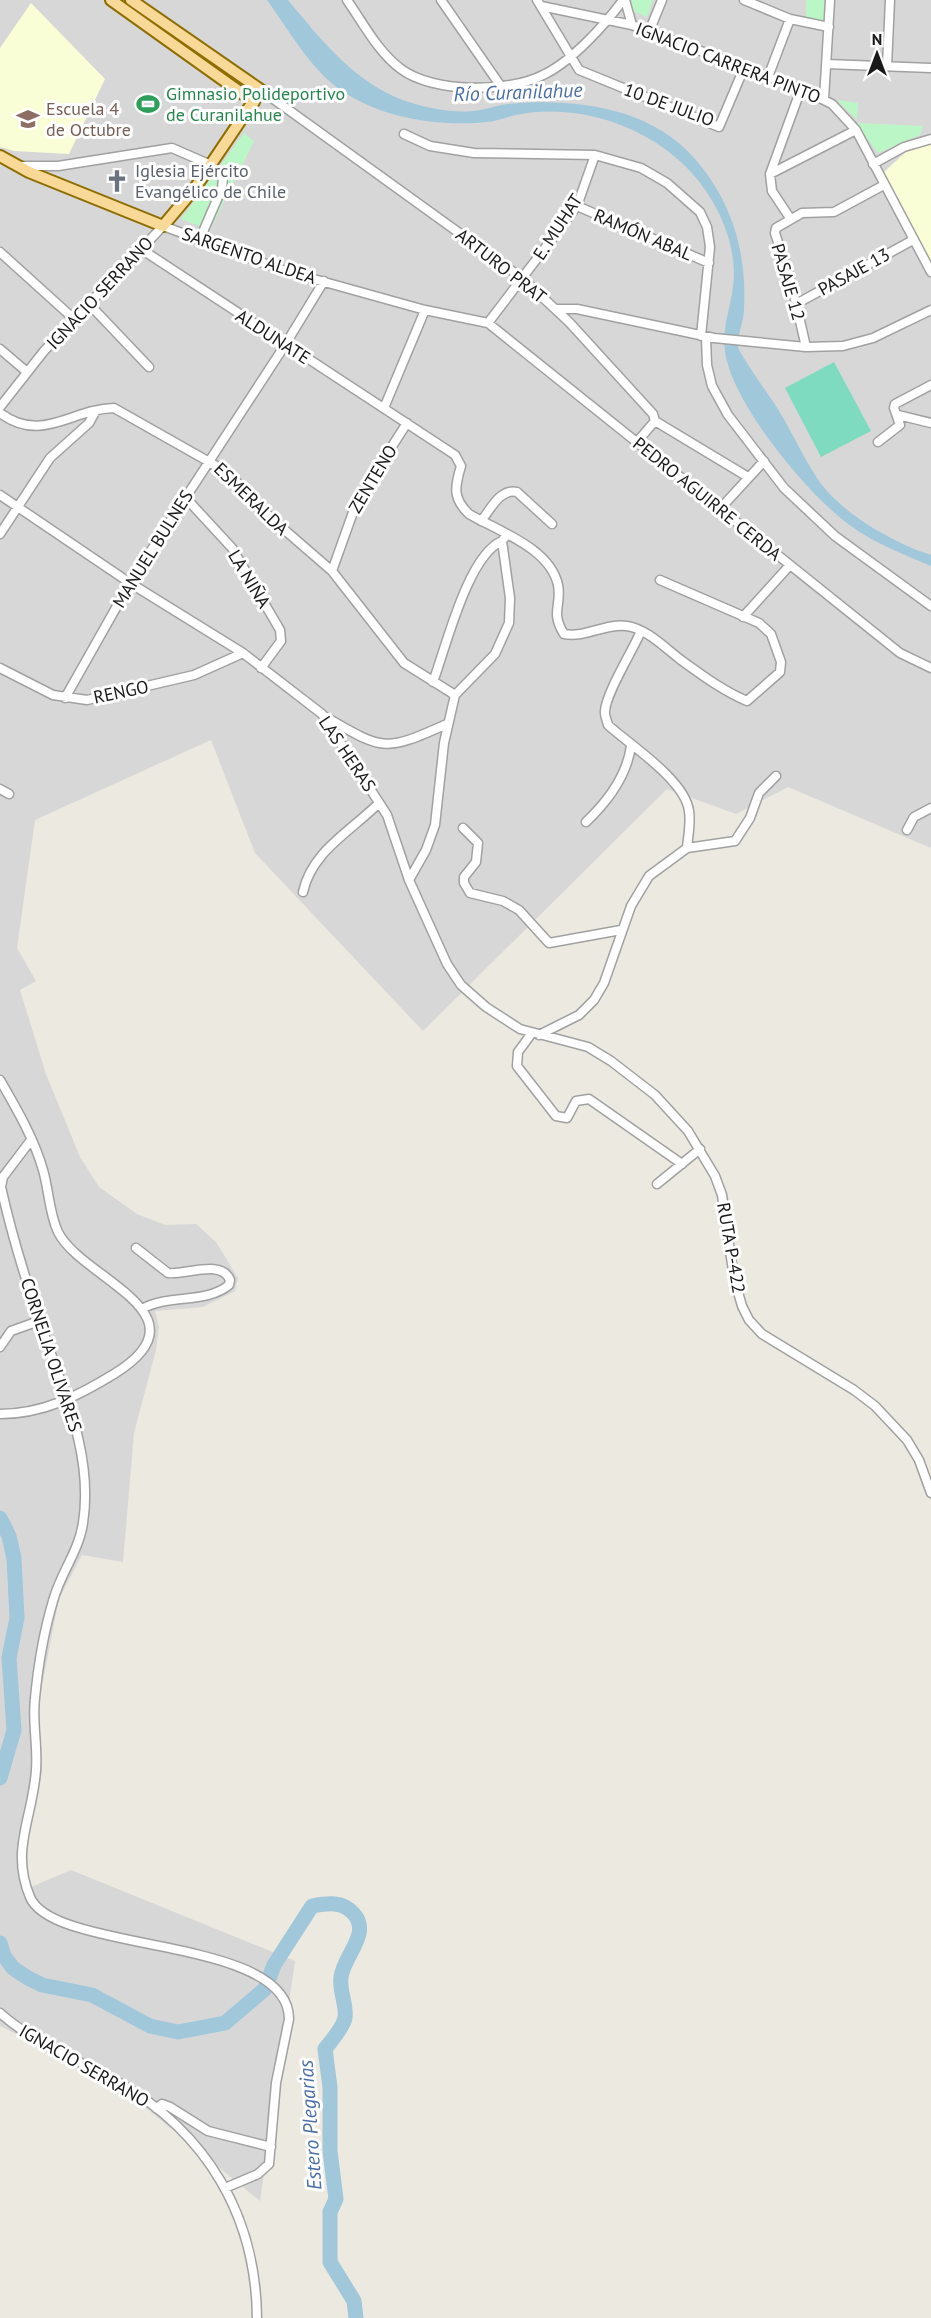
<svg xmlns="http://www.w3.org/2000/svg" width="931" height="2318" font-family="'PT Sans',sans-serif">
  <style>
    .residential { fill: #d8d7d7 }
    .education { fill: #fafed7 }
    .grass { fill: #bfe6a5 }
    .park { fill: #bbf7c6 }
    .pitch { fill: #7edbc0 }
    .water { fill: #a0c7da }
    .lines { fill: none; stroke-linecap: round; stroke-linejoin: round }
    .river { stroke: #a0c7da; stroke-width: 15 }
    .minor-casing { stroke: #a1a1a1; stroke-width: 11 }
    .major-casing { stroke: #8e6e03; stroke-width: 14 }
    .minor { stroke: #fff; stroke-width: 8 }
    .major { stroke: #f9d997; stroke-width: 10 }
    .labels { text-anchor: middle; stroke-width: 6; stroke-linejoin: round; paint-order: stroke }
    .street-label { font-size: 18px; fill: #1a1a1a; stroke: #fff }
    .leisure-label { font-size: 18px; fill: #27864d; stroke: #fff; text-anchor: start }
    .education-label { font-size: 18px; fill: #785e54; stroke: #fff; text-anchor: start }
    .worship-label { font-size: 18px; fill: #5b616d; stroke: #fff; text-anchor: start }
    .water-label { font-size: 20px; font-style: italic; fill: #4a6fa7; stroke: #fff }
  </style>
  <rect width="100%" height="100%" fill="#ece9e0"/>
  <path class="residential" d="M 0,0 L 931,0 L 931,848 L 788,787 L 736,814 L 667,789 L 423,1031 L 255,853 L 211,740 L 35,820 L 17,948 L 36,981 L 20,990 L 46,1074 L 80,1157 L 99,1187 L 137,1214 L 165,1225 L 196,1224 L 216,1242 L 238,1278 L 235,1291 L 203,1307 L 155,1311 L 159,1327 L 156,1350 L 134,1433 L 123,1562 L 82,1555 L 59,1599 L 38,1706 L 42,1772 L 28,1842 L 26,1870 L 31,1887 L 71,1870 L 295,1961 L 260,2201 L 119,2086 L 0,2026 Z"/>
  <path class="education" d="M 31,3 L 105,79 L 69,154 L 14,151 L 0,147 L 0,48 Z
    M 931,144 L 931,265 L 884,172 L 908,150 Z"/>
  <path class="grass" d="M 117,0 L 125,0 L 246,86 L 240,86 Z"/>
  <path class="park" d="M 632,0 L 653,0 L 647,17 L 631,10 Z
    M 806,0 L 824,0 L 824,21 L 806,18 Z
    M 837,100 L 858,103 L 857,120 Z
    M 855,123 L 923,126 L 920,135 L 878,153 Z
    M 244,133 L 254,141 L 210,230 L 181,219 Z"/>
  <path class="pitch" d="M 834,362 L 871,431 L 821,457 L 785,388 Z"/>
  <path class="water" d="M 267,0 L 288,0 C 322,41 358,87 412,103 C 431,109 454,113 473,111 C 485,110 495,106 507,104 C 571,98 649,106 694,158 C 732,201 747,252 744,309 C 744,321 737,335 738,347 C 738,351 769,396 774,403 C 790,427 801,454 817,478 C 839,512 893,543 931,555 L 931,566 C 903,554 876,544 851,526 C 809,497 731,402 725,351 C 722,328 730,310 733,287 C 739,242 714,193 682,163 C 639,123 574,103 516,115 C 506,117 497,121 487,122 C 438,127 380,118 339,89 C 310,68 288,29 267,0 Z"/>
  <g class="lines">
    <path class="river" d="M 0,1518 L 9,1536 L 14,1558 L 17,1618 L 9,1658 L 14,1730 L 0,1778
      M 0,1943 L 4,1956 L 13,1968 L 28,1978 L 42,1985 L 92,1995 L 150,2026 L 178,2032 L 225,2023 L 265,1989 L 274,1965 L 312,1906 C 328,1903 343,1901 354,1914 C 371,1934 344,1955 341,1977 C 339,1991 347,2005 345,2018 C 343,2028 331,2041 325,2049 L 330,2087 L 330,2151 L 336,2199 L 330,2212 L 330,2262 L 354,2301 L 356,2318"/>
    <g class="minor-casing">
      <path id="minor" d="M 347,0 C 363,23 378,52 401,69 C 433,93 508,93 543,75 C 571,62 605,25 623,0
        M 441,0 L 500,85
        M 537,0 L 579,70 L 719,127 L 744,68
        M 625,0 L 632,25
        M 744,0 L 790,19 L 829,27
        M 541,6 L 632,25 L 801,89 L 832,104 L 856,130 L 931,272
        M 649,32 L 662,0
        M 827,64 L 931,68
        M 887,66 L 890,0
        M 768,77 L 790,19
        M 261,90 L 523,279 L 569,322 L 653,414 L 655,421
        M 824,99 L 830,0
        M 404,134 L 430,146 L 474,153 L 595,155 L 641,168 L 667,183 L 700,212 L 707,227 L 710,247 L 701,336
        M 873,164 L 904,147 L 931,139
        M 21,166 L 58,166 L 172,148 L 211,165 L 223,178 L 222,188 L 199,241
        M 770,174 L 856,130
        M 577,206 L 709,263
        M 790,218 L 772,191 L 770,174 L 801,89
        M 141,249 L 455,455 L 461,466 C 455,486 452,498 469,514 C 498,531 550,548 558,585 C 562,605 550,612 564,634 C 586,638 605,623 627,626 C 647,629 665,648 681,660 C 702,675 723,691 747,701 L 780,672 L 781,662 L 771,634 L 759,623 L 660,580
        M 0,252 L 74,319
        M 89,304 L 149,367
        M 796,304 L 913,240
        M 556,309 L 577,309 L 714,338 L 806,347 L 843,346 L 873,338 L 931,310
        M 488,323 L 577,206 L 595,155
        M 706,337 L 707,365 L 712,386 L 728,415 L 784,488 L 835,536 L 931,606
        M 806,347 L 792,286 L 775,233 L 776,228 L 802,213 L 834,212 L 884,185
        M 0,349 L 27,372
        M 0,407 L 44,351 L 163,226 L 285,271 L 425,310 L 488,323 L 900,653 L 931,668
        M 384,408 L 425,310
        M 0,413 C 42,444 71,409 114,408 L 227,472 L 272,519 L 332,571 L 404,663 L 455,695
        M 898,415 L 931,423
        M 655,421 L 748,477
        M 878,442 L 900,425 L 894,408 L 895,404 L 931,385
        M 636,443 L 655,421
        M 0,495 L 130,583 L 243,653 L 322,714 L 387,815 L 409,880 L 447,964 L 461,985 L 486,1007 L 520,1029 L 588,1047 L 611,1061 L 655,1095 L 688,1131 L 715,1176 L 722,1195 L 734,1278 L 742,1306 L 749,1320 L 762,1334 L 854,1390 L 875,1406 L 907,1440 L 919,1460 L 931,1493
        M 185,497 L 232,548 L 280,630 L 281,641 L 261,668
        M 719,510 L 764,461
        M 481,521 C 491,509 500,488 517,492 L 552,524
        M 0,534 L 50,458 L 89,423 L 95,412
        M 332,571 L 357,501 L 407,423
        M 743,617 L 790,565
        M 0,668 L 53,695 L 87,700 L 194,675 L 243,653
        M 433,682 C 446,647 468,555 502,541
        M 65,698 L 130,583 L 285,345 L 324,281
        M 324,716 C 384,751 384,752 447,724
        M 0,789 L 9,794
        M 586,822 C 607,802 627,775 631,746
        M 463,828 L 478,843 L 476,862 L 464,877 L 464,883 L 470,893 L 503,901 L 519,910 L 549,943 L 621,930
        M 907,830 L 914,817 L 931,808
        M 687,848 L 735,841 L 750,818 L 759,793 L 776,776
        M 409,880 L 426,850 L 435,825 L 444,743 L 455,695 L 495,654 L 509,623 L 510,598 L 502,541 L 506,536
        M 303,892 C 312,851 350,832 379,803
        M 532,1033 L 518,1052 L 517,1066 L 556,1116 L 567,1118 L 576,1101 L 589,1099 L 682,1164
        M 539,1035 L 579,1015 L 594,1000 L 604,983 L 631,906 L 649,876 L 687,848 C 688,836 691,823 689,811 C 685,780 630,745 608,725 C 607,720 604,715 605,711 C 606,693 633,650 641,631
        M 0,1080 C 16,1108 34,1138 43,1170 C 49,1190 49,1213 58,1232 C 81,1279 212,1314 114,1374 C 78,1396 43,1414 0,1414
        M 31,1140 L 3,1177 L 1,1187 C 11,1232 25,1278 40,1322 C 61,1386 94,1453 83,1523 C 79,1551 60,1574 53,1601 C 44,1631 38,1667 35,1698 C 32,1722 38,1746 36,1770 C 33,1817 10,1850 30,1897 C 53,1954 289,1935 289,2019 L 276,2083 L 269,2164 L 258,2174 L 225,2188
        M 657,1184 L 700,1149
        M 136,1248 L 168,1273 C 186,1275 222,1259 230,1280 L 229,1285 C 206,1304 168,1294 142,1309
        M 0,1347 L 11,1331 L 39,1321
        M 0,2013 C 35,2044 78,2060 118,2082 C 207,2133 256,2216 257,2318
        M 156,2108 L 162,2104 L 170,2107 L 208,2131 L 271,2147"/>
    </g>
    <g class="major-casing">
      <path id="major" d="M 111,0 L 254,102
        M 0,156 L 29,172 L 163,226 L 195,188 L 261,90 L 131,0"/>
    </g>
    <use href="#minor" class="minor"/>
    <use href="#major" class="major"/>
  </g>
  <defs>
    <g id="stadium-bare" transform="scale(1.8)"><path d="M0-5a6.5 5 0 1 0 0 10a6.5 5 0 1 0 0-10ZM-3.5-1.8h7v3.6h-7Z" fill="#2e9e5b" stroke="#fff" stroke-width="2.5" paint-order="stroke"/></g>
    <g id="school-bare" transform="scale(1.8)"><path d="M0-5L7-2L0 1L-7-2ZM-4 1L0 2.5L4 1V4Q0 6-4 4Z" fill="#8d6e63" stroke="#fff" stroke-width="2.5" paint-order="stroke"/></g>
    <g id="church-bare" transform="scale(1.8)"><path d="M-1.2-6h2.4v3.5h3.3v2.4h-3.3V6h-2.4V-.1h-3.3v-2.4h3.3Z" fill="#6b7280" stroke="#fff" stroke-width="2.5" paint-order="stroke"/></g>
  </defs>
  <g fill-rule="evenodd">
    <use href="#stadium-bare" x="148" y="104"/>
    <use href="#school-bare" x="28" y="119"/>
    <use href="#church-bare" x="117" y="181"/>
  </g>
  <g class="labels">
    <g class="street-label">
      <text transform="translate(728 63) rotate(21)" y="6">IGNACIO CARRERA PINTO</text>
      <text transform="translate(669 105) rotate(20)" y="6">10 DE JULIO</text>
      <text transform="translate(558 227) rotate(-57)" y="6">E. MUHAT</text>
      <text transform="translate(643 235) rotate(23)" y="6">RAMÓN ABAL</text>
      <text transform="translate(249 256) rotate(19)" y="6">SARGENTO ALDEA</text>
      <text transform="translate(501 266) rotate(38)" y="6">ARTURO PRAT</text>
      <text transform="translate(854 272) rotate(-29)" y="6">PASAJE 13</text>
      <text transform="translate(788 282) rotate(74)" y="6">PASAJE 12</text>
      <text transform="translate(100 293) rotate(-47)" y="6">IGNACIO SERRANO</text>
      <text transform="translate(273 337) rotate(33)" y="6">ALDUNATE</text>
      <text transform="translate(373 479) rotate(-59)" y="6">ZENTENO</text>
      <text transform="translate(251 499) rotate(44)" y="6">ESMERALDA</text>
      <text transform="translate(707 499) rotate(39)" y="6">PEDRO AGUIRRE CERDA</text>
      <text transform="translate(153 549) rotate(-58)" y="6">MANUEL BULNES</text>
      <text transform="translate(249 579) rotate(59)" y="6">LA NIÑA</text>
      <text transform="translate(121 692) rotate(-12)" y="6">RENGO</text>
      <text transform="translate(347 754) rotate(56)" y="6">LAS HERAS</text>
      <text transform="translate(731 1248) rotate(80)" y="6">RUTA P-422</text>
      <text transform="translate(51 1355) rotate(72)" y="6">CORNELIA OLIVARES</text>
      <text transform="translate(84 2066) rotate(30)" y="6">IGNACIO SERRANO</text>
    </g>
    <g class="leisure-label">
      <text x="166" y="100">Gimnasio Polideportivo<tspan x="166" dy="21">de Curanilahue</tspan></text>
    </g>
    <g class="education-label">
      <text x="46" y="115">Escuela 4<tspan x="46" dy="21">de Octubre</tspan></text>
    </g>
    <g class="worship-label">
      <text x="135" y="177">Iglesia Ejército<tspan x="135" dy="21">Evangélico de Chile</tspan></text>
    </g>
    <g class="water-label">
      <text transform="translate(518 92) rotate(-2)" y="7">Río Curanilahue</text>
      <text transform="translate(310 2125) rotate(-94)" y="7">Estero Plegarias</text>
    </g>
  </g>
  <g transform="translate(877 54)" stroke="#ffffff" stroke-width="4.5" paint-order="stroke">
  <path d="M0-4.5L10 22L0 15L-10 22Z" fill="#1a1a1a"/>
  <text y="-9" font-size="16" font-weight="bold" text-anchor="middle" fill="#1a1a1a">N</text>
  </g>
</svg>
